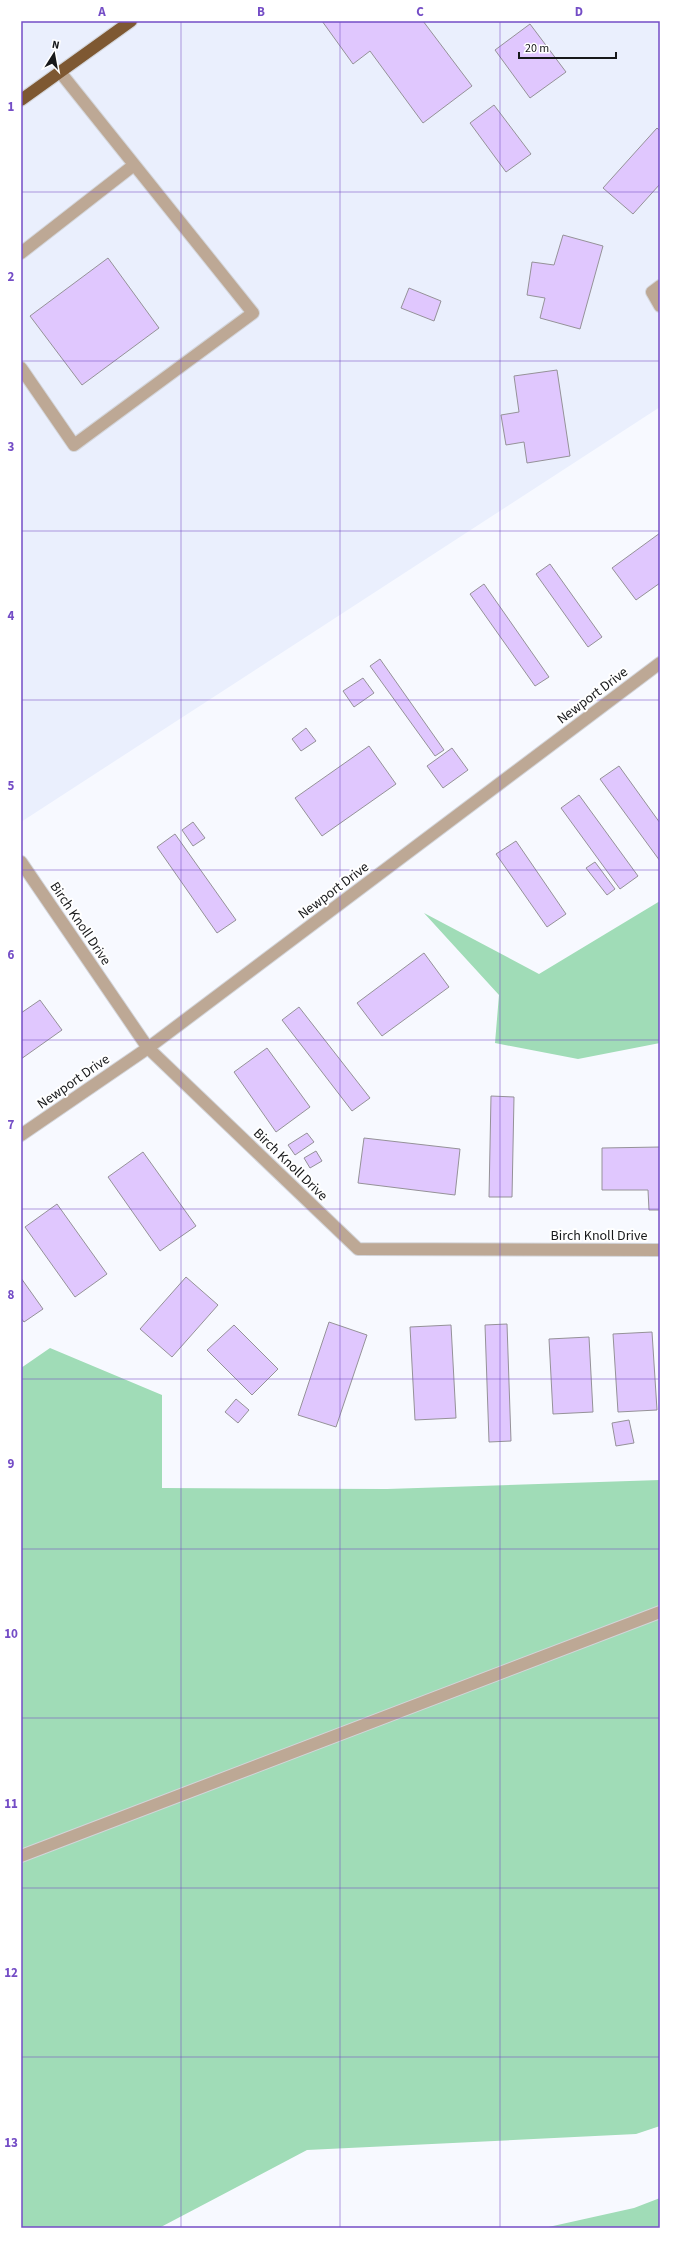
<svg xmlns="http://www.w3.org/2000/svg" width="681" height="2249" font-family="'Source Sans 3',sans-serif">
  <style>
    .built { fill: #eaeffd }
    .forest { fill: #a0dcb7 }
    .building { fill: #e0c7fe; stroke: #959298 }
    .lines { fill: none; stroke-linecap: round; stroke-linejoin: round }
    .service-casing { stroke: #d3d5da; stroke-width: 14 }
    .minor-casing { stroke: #d3d5da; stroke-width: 14 }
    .trunk-casing { stroke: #d3d5da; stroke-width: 14 }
    .service { stroke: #bda895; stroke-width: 12 }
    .minor { stroke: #bda895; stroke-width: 12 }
    .trunk { stroke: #7e5832; stroke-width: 12 }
    .grid { fill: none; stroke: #744dc6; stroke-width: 1; stroke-opacity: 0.55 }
    .labels { text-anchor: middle; stroke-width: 4; stroke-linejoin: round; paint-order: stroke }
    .street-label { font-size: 14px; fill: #17181a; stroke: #fff }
    .neatline { fill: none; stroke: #744dc6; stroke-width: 1.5 }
    .grid-label { font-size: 13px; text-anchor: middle; font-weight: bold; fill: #744dc6 }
  </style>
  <rect width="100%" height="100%" fill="#f7f9ff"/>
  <path class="built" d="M 21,21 L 660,21 L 660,407 L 21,822 Z"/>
  <path class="forest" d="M 660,901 L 660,1043 L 578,1059 L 495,1043 L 499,995 L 424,913 L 539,974 Z
    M 50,1348 L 162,1395 L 162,1488 L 387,1489 L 660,1480 L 660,2126 L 636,2134 L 307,2150 L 159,2228 L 21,2228 L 21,1368 Z
    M 660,2198 L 660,2228 L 544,2228 L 634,2208 Z"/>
  <path class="building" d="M 322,21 L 423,21 L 472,86 L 423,123 L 370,51 L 353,64 Z
    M 530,24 L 566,72 L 530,98 L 495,50 Z
    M 494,105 L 531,154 L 506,172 L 470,123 Z
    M 657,128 L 660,131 L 660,184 L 633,214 L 603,188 Z
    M 563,235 L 603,246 L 580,329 L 540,318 L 545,298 L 527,295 L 532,262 L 554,265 Z
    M 108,258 L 159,328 L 82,385 L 30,316 Z
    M 409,288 L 441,301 L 434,321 L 401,308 Z
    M 557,370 L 570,456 L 527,463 L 524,442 L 506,445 L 501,415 L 519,412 L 514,376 Z
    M 660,533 L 660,583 L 636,600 L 612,568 Z
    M 550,564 L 602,637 L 588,647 L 536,574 Z
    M 484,584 L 549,677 L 535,686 L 470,594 Z
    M 380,659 L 444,750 L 435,756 L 370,666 Z
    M 363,678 L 374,693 L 354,707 L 343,691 Z
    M 306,728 L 316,741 L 301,751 L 292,739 Z
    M 369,746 L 396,784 L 322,836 L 295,798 Z
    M 452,748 L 468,770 L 443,788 L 427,766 Z
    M 619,766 L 660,823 L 660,861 L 600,779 Z
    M 579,795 L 638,876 L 620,889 L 561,808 Z
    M 193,822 L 205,838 L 193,846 L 182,830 Z
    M 175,834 L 236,920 L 217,933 L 157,847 Z
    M 516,841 L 566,914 L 547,927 L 496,854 Z
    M 595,862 L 615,889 L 607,895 L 586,868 Z
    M 424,953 L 449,987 L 382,1036 L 357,1003 Z
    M 40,1000 L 62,1030 L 21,1059 L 21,1013 Z
    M 299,1007 L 370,1098 L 352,1111 L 282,1020 Z
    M 267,1048 L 310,1107 L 276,1132 L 234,1072 Z
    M 491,1096 L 514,1097 L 512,1197 L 489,1197 Z
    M 307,1133 L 314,1142 L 295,1155 L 288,1145 Z
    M 364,1138 L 460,1149 L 455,1195 L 358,1183 Z
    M 660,1147 L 660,1210 L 649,1210 L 648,1190 L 602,1190 L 602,1148 Z
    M 316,1151 L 322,1161 L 310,1168 L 304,1158 Z
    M 143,1152 L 196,1226 L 160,1251 L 108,1177 Z
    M 57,1204 L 107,1274 L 75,1297 L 25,1227 Z
    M 186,1277 L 218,1305 L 172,1357 L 140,1329 Z
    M 21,1278 L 43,1309 L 24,1322 L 21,1318 Z
    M 329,1322 L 367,1335 L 336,1427 L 298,1415 Z
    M 507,1324 L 511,1441 L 489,1442 L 485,1325 Z
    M 234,1325 L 278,1369 L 252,1395 L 207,1350 Z
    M 451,1325 L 456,1418 L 415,1420 L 410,1327 Z
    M 652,1332 L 657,1410 L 618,1412 L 613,1334 Z
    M 589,1337 L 593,1412 L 553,1414 L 549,1339 Z
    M 236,1399 L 249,1410 L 238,1423 L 225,1412 Z
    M 629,1420 L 634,1443 L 616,1446 L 612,1423 Z"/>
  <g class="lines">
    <g class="service-casing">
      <path id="service" d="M 21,253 L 134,165
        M 21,368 L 74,445 L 253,313 L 60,72
        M 21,1856 L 660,1612"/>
    </g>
    <g class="minor-casing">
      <path id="minor" d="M 660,286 L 652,292 L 660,306
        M 21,862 L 148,1048 L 358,1249 L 660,1250
        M 21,1135 L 148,1048 L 660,663"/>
    </g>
    <g class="trunk-casing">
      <path id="trunk" d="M 21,100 L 131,21"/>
    </g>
    <use href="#service" class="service"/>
    <use href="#minor" class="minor"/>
    <use href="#trunk" class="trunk"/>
  </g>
  <path class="grid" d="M 181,21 L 181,2228M 340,21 L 340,2228M 500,21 L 500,2228M 21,192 L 660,192M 21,361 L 660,361M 21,531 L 660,531M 21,700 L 660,700M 21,870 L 660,870M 21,1040 L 660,1040M 21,1209 L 660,1209M 21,1379 L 660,1379M 21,1549 L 660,1549M 21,1718 L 660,1718M 21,1888 L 660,1888M 21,2057 L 660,2057"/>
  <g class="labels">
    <g class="street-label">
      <text transform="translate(592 695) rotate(-37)" y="5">Newport Drive</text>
      <text transform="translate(333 890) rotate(-37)" y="5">Newport Drive</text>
      <text transform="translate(81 923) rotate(56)" y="5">Birch Knoll Drive</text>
      <text transform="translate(73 1081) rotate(-35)" y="5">Newport Drive</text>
      <text transform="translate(291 1164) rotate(44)" y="5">Birch Knoll Drive</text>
      <text x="599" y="1240">Birch Knoll Drive</text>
    </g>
  </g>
  <rect width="681" height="2249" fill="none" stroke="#ffffff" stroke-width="44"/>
  <g transform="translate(54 54) rotate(11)" stroke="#ffffff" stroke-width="3" paint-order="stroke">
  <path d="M0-3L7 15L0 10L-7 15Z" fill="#17181a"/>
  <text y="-6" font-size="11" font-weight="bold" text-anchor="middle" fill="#17181a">N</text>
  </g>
  <path d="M519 52v6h97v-6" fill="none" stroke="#17181a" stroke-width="2"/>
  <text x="525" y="52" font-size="12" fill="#17181a" stroke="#ffffff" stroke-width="3" paint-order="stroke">20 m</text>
  <rect x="22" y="22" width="637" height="2205" class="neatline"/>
  <g class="grid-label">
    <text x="102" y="16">A</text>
    <text x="261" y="16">B</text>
    <text x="420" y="16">C</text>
    <text x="579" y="16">D</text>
    <text x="11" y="111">1</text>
    <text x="11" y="281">2</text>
    <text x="11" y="451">3</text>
    <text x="11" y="620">4</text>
    <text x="11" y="790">5</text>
    <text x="11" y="959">6</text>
    <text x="11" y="1129">7</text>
    <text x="11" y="1299">8</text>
    <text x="11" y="1468">9</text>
    <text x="11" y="1638">10</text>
    <text x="11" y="1808">11</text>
    <text x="11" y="1977">12</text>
    <text x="11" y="2147">13</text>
  </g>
</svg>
